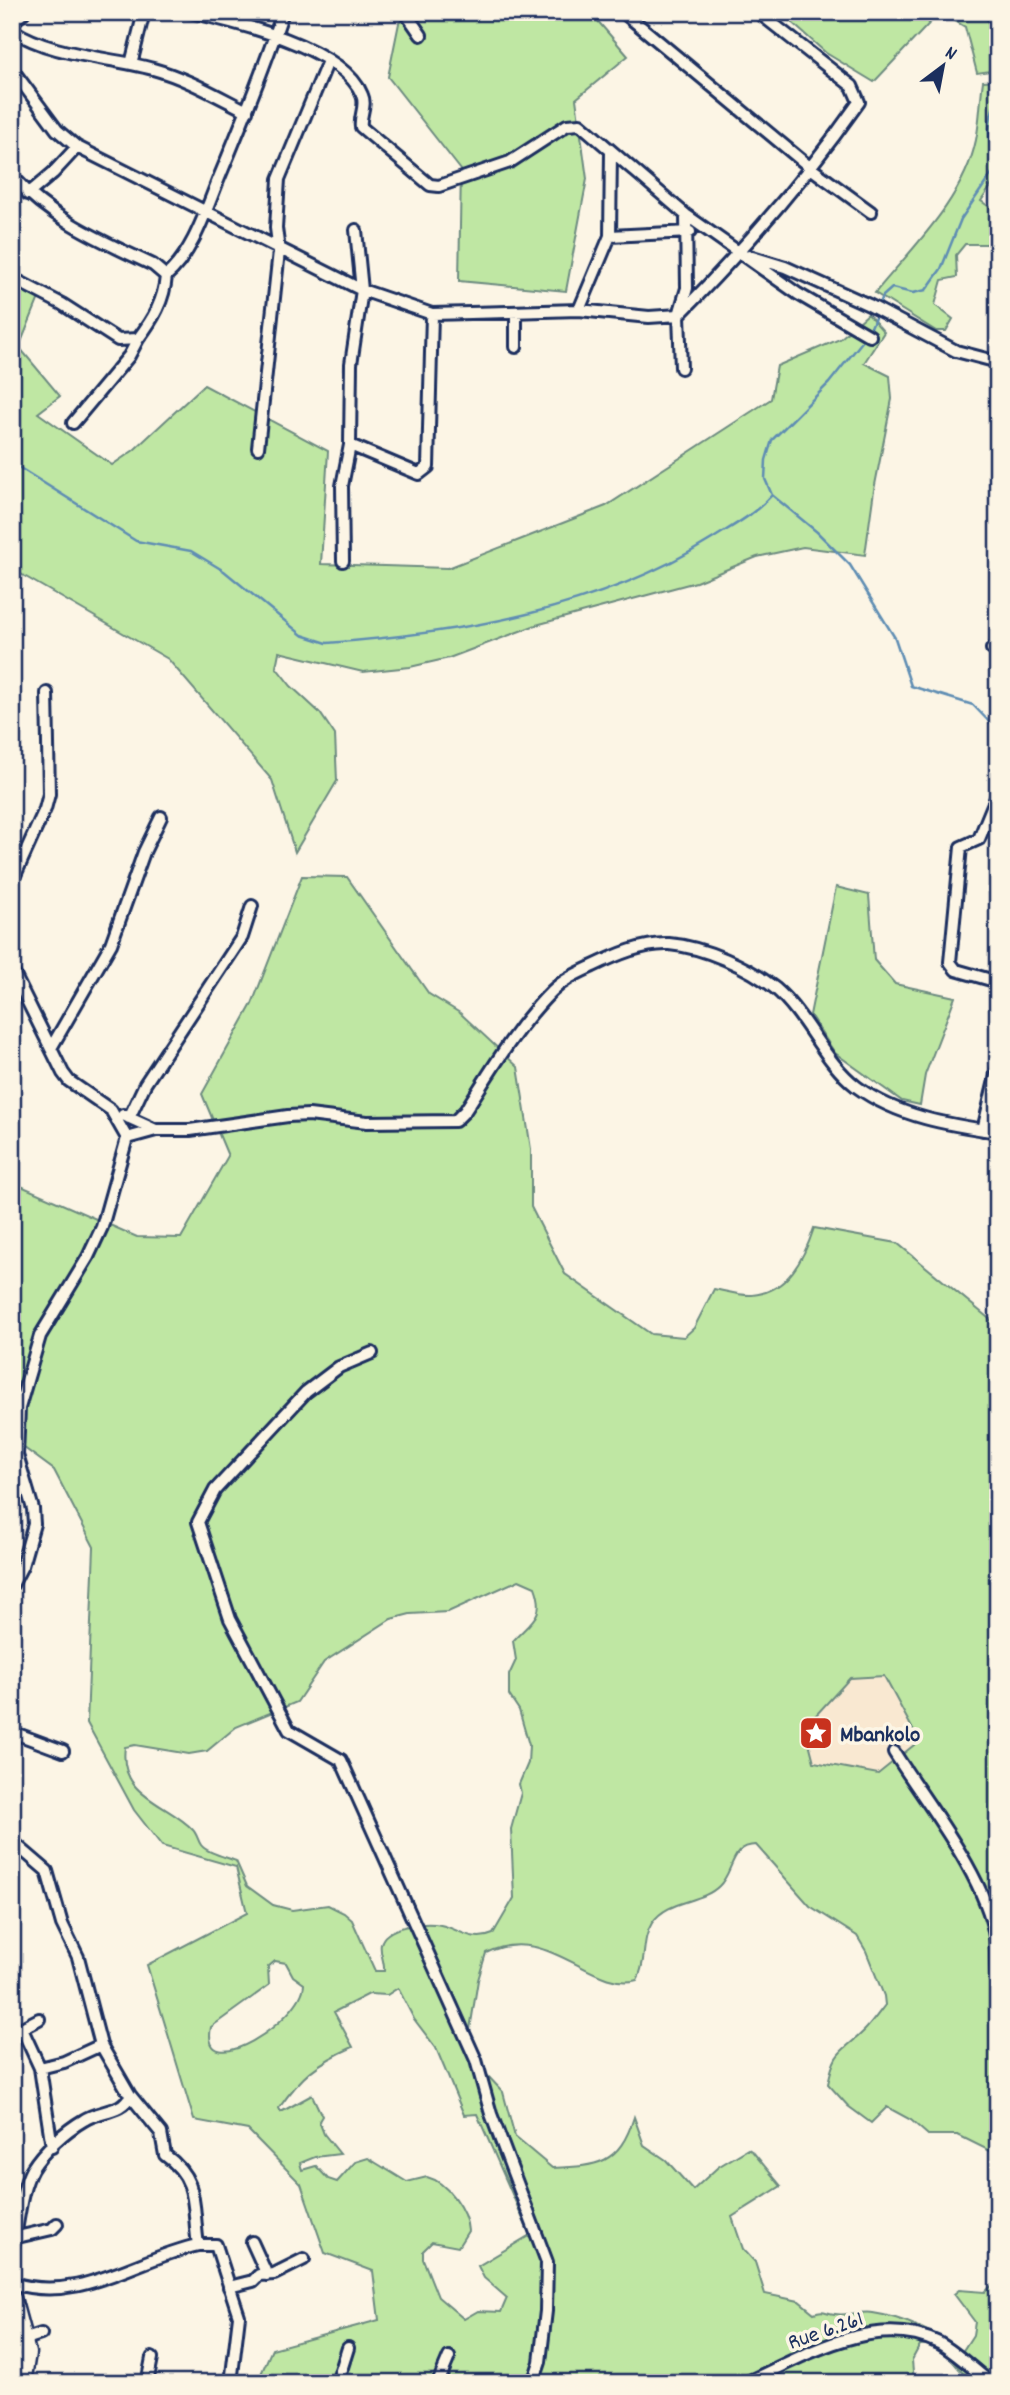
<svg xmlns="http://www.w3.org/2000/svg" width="1010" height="2395" font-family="Dekko,sans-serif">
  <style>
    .built { fill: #f9e8d1 }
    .green { fill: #bfe7a3; stroke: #6d8b80; stroke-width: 2; fill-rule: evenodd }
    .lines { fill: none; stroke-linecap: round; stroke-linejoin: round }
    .stream { stroke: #5e8db3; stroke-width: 2.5 }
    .street-casing { stroke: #1b2f5e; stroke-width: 16 }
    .secondary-casing { stroke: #1b2f5e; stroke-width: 21 }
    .street { stroke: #fcf5e5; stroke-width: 10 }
    .secondary { stroke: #fcf5e5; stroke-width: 16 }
    .labels { text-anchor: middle; stroke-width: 7; stroke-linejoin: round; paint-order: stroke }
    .poi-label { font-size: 23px; font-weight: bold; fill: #1b2f5e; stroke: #fcf5e5; text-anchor: start }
    .street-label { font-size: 23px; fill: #1b2f5e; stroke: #fcf5e5 }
  </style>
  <rect width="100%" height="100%" fill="#fcf5e5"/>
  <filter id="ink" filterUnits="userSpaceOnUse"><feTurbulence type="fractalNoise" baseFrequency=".0143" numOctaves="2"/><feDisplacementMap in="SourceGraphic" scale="14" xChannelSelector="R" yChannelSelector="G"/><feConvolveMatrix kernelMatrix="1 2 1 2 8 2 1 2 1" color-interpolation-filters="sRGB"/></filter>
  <g filter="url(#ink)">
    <path class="built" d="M 885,1676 L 919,1741 L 878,1774 L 814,1762 L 805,1727 L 850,1678 Z"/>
    <path class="green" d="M 410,12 L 590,12 L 628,56 L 576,99 L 587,179 L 566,291 L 459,281 L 461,170 L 388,77 L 399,23 Z
      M 780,12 L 983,12 L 988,22 L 998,20 L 998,70 L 977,73 L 965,27 L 940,12 L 874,82 L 826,53 Z
      M 998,80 L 998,176 L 981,201 L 998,213 L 998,240 L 991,244 L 965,244 L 956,255 L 957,277 L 942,280 L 935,305 L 953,319 L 946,331 L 936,331 L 875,293 C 912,248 964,199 976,140 C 980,121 980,101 983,81 Z
      M 12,281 L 39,298 L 19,347 L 60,396 L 38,413 L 112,465 L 134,450 L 204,385 L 328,451 L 321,564 L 448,568 L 606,506 L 771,399 L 777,366 L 840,339 L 868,314 L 884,332 L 864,363 L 890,376 L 892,399 L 874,490 L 865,555 L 803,547 L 757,557 L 696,582 L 536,625 L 449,658 L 410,667 L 363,672 L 279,652 L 276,667 L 291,686 L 320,713 L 335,735 L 337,781 L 295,852 L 272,780 L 168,659 L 12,569 Z
      M 302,876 L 347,877 L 429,994 L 460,1013 L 518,1067 L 531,1149 L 531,1207 L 565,1274 L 651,1334 L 684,1337 L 694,1328 L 714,1289 C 726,1291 740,1296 752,1295 C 788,1292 804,1258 814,1228 L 897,1243 L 998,1326 L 998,2155 L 958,2135 L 928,2135 L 911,2120 L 887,2107 L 871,2123 L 848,2106 L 828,2084 C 835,2048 841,2054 864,2031 C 871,2024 878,2014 885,2005 L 884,1996 L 866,1951 L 857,1936 L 810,1906 L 756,1845 C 730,1845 734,1872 719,1886 C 701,1904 668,1899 652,1923 C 641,1940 647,1963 637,1980 C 591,1993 548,1922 486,1953 L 478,1980 L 467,2048 L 470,2057 L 503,2092 L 515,2137 L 552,2168 C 598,2166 619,2165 634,2117 L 644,2145 L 666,2160 L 693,2190 L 718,2167 L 748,2149 L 753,2152 L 781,2186 L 732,2217 L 743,2249 L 755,2262 L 765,2294 L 799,2301 L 814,2313 C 823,2309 826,2313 835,2314 C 847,2316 861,2311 873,2313 C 907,2318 934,2333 962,2352 L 973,2335 L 975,2322 L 954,2294 L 959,2290 L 985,2292 L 998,2280 L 998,2383 L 973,2383 C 956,2370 944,2341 920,2345 L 912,2360 L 914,2383 L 257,2383 L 272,2349 L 379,2320 L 373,2271 L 325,2253 L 301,2184 L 248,2130 L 194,2120 L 147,1965 L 247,1913 L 236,1867 L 162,1846 L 134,1810 L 87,1723 L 94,1547 L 54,1470 L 12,1439 L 12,1182 L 137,1237 L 181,1238 L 228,1156 L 202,1094 L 252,1004 ZM 519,1580 L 535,1587 C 546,1616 532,1620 513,1641 L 516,1660 L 509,1675 L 509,1695 L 519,1710 L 529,1745 L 528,1763 L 519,1784 L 521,1793 L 511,1829 L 514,1898 L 493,1934 C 470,1944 457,1926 435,1924 C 421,1923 385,1926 381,1944 C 379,1952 385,1962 384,1971 L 375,1971 L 352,1920 L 344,1913 L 328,1905 L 292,1910 L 273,1905 L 247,1886 L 236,1861 C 226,1857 207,1853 201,1845 C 198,1841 197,1834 193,1830 C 168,1803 118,1797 125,1747 L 135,1745 L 189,1754 L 207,1751 L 236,1727 L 297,1702 L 324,1662 L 391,1619 L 410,1614 L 448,1612 ZM 884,1676 L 919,1741 L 878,1774 L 814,1762 L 805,1727 L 850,1678 ZM 275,1961 L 286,1963 L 293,1976 L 304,1984 C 303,2019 199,2087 211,2027 L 269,1985 L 268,1967 ZM 398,1988 L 414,2019 L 436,2048 L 464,2115 L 477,2114 L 530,2235 L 478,2266 L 484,2278 L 507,2298 L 501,2312 L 478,2311 L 464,2319 L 438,2297 L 423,2259 L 423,2251 L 432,2242 L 458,2247 L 468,2231 C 467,2211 447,2182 427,2177 L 407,2182 L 368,2158 L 355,2162 L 337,2182 L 328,2179 L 316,2166 L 302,2170 L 300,2163 L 315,2157 L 340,2154 L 324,2134 L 319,2121 L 322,2116 L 312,2095 L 281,2112 L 279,2108 C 302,2075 317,2063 353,2047 L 334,2012 L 369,1994 L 387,1995 Z
      M 836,887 L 869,895 L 874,960 L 895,984 L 955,997 L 925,1075 L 920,1105 L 902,1101 L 835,1053 L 810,1015 Z"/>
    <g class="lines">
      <path class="stream" d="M 879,306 L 883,296 L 892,288 L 913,293 L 926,290 L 941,269 L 961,219 L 995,169 C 988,135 985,128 998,94
        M 869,332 L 877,313
        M 865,338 L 829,383 L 772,440 L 766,460 L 765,479 L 772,495 L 817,532 L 850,565 L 895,638 L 911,686 L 973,705 L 998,731
        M 12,463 L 136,541 L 191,551 L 224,571 L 302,635 L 327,643 C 460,633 597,611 712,539 C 734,525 754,515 772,495"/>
      <g class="street-casing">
        <path id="street" d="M 190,12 C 235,22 343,47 362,95 C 367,106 359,116 361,127 L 430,185 L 439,186 L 510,162 L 567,125 L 580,124 L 686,215 L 798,294 L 870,336
          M 405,12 L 421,35
          M 623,12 L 812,169 L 871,212
          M 12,23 L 24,12
          M 12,30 C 54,57 107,56 153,69 C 186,78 217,96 247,111
          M 131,64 L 144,12
          M 12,69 L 57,130 L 77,147 L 362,290 L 432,314 L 579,310 L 649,317 L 679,315 L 687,288 L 686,215
          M 12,176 C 52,220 100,240 153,265 L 166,276 C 193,253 206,210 219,178 C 242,123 264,68 283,12
          M 28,194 L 53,173 L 77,147
          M 356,230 L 362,290 L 351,364 L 350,445 L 419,474 L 428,467 L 432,314
          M 610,236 L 611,152
          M 749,256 L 785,267 L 869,305 L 956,351 L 998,362
          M 12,278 L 62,304 L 118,340 L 138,339 C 153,319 164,301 166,276
          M 579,310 L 610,236 L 690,232
          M 516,347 L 516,314
          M 681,368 L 679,315 C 745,248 805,179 859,102 L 852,86 L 758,12
          M 73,423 L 129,356 L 138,339
          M 258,448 L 279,251 L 276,228 L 279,179 L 328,61
          M 343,561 L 342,486 L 350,445
          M 992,649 L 998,646
          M 998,793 L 979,839 L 961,847 L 950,962 L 956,970 L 998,982
          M 12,882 L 45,809 L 49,794 L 47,693
          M 12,970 L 63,1073 L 69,1081 L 111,1110 L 127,1138 L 102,1227 L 88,1257 L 40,1336 L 19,1408 L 17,1455 L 33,1509 L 34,1524 L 22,1566 L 12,1585
          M 51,1048 L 111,944 L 144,852 L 161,817
          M 123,1115 L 156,1130
          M 129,1118 L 145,1084 L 242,937 L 252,906
          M 983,1130 L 998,1068
          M 127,1138 L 156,1130 L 190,1130 L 288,1116 L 309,1115 L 367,1122 L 455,1121 L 465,1111 C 492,1069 517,1026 552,991 C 564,979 578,973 593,966 C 616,955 643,943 669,944 C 704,947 749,967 776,989 C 808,1017 823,1061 857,1087 C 898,1117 950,1125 998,1132
          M 372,1353 L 339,1367 L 306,1392 L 215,1490 L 198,1522 L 230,1619 L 289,1730 L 341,1760 L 476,2060 L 491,2114 L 547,2262 L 546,2311 L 540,2362 L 533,2383
          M 12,1732 L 63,1751
          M 894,1752 C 927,1805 984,1874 995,1936 C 997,1952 995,1968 998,1984
          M 12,1841 L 47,1871 L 62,1924 L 78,1957 L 101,2045 L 130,2095 L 161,2133 L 165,2155 C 200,2180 192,2206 198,2245 L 216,2245 L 239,2316 L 231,2383
          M 22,2029 L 40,2068
          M 12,2033 L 39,2019
          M 52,2147 L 40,2068 L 64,2062 L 101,2045
          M 13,2238 L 52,2229 L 57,2224
          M 252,2242 L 267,2275
          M 12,2249 C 19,2224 19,2193 32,2169 C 43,2151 65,2131 84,2120 C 99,2110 123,2113 130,2095
          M 12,2283 C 81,2304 134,2259 198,2245
          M 229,2287 L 253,2281 L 259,2275 L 274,2274 L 304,2259
          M 26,2346 L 29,2338 L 41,2334
          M 147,2383 L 152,2358
          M 337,2383 L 348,2348
          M 438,2383 L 449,2357
          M 745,2383 C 803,2357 875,2311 939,2343 C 957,2353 974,2370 991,2383"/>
      </g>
      <g class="secondary-casing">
        <path id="secondary" d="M 12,2298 L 27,2353 L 22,2383"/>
      </g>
      <use href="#street" class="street"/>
      <use href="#secondary" class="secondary"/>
    </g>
  </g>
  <defs>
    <g id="sight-square" transform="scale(1.75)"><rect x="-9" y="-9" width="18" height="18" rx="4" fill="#c8321e" stroke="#fcf5e5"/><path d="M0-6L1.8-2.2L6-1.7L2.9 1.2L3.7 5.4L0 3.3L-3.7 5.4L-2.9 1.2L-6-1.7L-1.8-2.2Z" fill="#fff"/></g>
  </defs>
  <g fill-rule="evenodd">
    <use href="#sight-square" x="816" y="1733"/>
  </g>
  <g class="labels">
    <g class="poi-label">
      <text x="840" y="1741">Mbankolo</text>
    </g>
    <g class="street-label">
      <text transform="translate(825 2329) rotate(-19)" y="8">Rue 6.261</text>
    </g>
  </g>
  <rect width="1010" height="2395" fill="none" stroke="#fcf5e5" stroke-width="42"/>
  <rect x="21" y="21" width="968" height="2353" fill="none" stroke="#1b2f5e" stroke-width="2.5" filter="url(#ink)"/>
  <g transform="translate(943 66) rotate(32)" stroke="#fcf5e5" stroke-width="5" paint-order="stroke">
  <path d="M0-5L12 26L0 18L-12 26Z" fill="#1b2f5e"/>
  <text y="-10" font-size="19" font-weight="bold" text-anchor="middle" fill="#1b2f5e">N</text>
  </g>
</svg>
